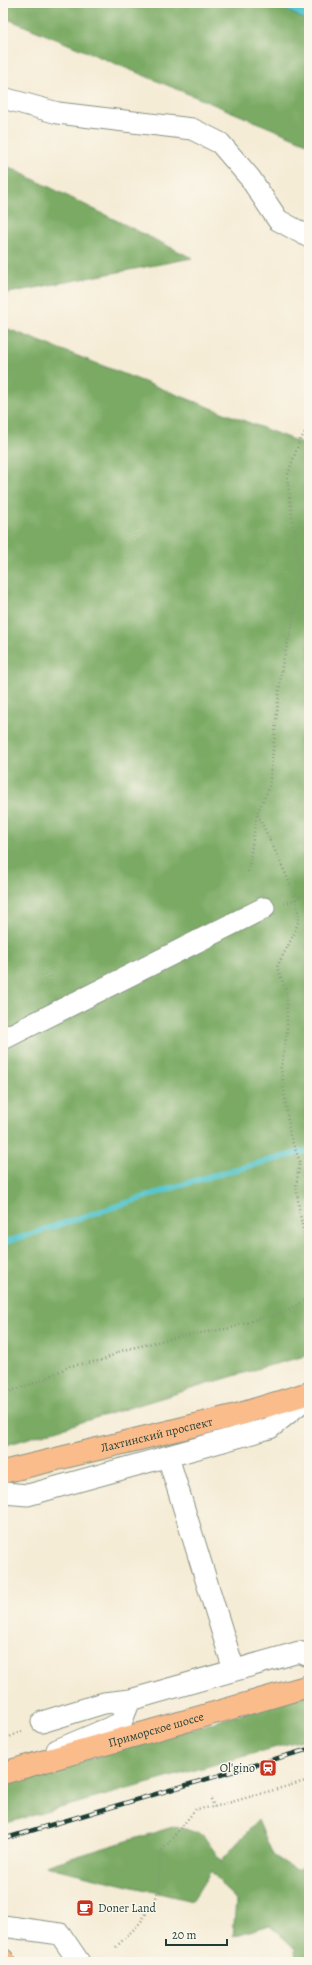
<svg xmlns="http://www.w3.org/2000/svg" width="312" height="1965" font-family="Alegreya,serif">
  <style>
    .forest { fill: #7aaa63; stroke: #4c744c }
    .water { fill: #59c6ce; stroke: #3c8281 }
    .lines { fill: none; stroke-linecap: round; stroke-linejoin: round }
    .stream { stroke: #59c6ce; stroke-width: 6 }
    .minor-casing { stroke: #8a9485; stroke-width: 23 }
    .major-casing { stroke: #8a9485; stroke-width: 24 }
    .path { stroke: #8a9485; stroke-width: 2.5; stroke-dasharray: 1 3; stroke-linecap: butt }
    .minor { stroke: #fff; stroke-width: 21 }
    .major { stroke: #fabc8b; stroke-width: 22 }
    .rail-casing { stroke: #1f3d34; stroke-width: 4.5 }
    .rail { stroke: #fbf7ec; stroke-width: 3; stroke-dasharray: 9; stroke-linecap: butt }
    .labels { text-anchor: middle; stroke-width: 3; stroke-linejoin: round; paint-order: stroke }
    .street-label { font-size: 12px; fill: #1f3d34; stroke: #fbf7ec }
    .poi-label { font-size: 12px; fill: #1f3d34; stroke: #fbf7ec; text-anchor: end }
  </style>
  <rect width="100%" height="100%" fill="#fbf7ec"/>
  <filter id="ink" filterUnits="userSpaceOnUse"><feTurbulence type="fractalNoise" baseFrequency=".025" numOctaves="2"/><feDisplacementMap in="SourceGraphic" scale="8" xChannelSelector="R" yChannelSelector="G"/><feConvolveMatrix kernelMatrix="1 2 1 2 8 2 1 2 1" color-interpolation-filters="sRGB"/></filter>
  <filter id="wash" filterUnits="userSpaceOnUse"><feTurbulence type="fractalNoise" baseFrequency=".012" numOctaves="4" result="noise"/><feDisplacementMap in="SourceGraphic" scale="16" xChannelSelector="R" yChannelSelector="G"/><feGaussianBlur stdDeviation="0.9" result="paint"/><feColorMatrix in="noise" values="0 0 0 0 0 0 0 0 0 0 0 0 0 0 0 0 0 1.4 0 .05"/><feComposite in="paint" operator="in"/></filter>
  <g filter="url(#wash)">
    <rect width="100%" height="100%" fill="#f5ecd6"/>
    <path class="forest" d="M 3,3 L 309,3 L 309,144 L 3,17 Z
      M 3,164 L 192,258 L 3,294 Z
      M 3,327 L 309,446 L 309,1355 L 260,1368 L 3,1446 Z
      M 309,1694 L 309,1738 L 3,1824 L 3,1785 L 7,1783 Z
      M 258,1820 L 273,1855 L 296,1870 L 309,1864 L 309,1962 L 296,1962 L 295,1949 L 270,1925 L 233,1936 L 236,1901 L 211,1871 L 192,1901 L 45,1866 L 176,1826 L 203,1835 L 221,1861 Z"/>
    <path class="water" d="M 260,3 L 309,3 L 309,22 L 280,7 Z"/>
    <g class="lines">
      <path class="stream" d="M 3,1243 L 197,1180 L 309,1150"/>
    </g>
  </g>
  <g filter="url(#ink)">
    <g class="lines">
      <g class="minor-casing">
        <path id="minor" d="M 3,98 L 58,113 L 192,129 L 220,143 L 250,178 L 278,220 L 309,237
          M 3,1039 L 264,908
          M 168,1457 L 234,1670
          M 3,1493 L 28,1495 L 270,1428 L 309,1396
          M 42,1722 L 104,1703 L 130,1700
          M 57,1750 L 121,1723 L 130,1700 L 299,1652 L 309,1656
          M 3,1926 L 60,1934 L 79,1962"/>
      </g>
      <g class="major-casing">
        <g id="major">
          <path id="s1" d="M 3,1472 L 237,1415 L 309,1393"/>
          <path id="s2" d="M 3,1773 L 309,1686"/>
          <path d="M 3,1960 L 4,1962"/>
        </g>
      </g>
      <path class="path" d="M 309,426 L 299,442 L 287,477 L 300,578 L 292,627 L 282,665 L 269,788 L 257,813 C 266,834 304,903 298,922 C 294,937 284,952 277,967 L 287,993 L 287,1031 L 281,1068 L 290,1136 L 300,1162 L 296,1186 L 300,1215 L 309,1253
        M 248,872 L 257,813
        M 284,903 L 295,900 L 309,892
        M 3,1394 L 45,1379 L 70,1366 L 104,1360 L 120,1351 L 181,1336 L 231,1328 L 257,1319 L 276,1315 L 309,1299
        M 3,1740 L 24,1730
        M 211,1799 L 214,1807
        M 116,1947 L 140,1923 L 156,1898 L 161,1852 L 196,1809 L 214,1807 L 309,1780"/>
      <use href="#minor" class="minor"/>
      <use href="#major" class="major"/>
      <g class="rail-casing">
        <path id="rail" d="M 3,1839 L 309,1749"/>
      </g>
      <use href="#rail" class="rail"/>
    </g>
  </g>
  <defs>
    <g id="station-square" transform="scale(0.9)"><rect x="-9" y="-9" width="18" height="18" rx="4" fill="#c8321e" stroke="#fbf7ec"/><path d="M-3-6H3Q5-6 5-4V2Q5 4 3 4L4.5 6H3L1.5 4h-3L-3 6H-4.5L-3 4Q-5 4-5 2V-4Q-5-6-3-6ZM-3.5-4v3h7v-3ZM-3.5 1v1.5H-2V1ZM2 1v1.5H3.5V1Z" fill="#fff"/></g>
    <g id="cafe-square" transform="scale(0.9)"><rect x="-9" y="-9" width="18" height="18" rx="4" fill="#c8321e" stroke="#fbf7ec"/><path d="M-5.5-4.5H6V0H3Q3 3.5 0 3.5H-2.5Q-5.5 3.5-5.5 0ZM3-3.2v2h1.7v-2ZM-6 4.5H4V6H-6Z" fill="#fff"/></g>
  </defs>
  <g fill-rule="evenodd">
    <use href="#station-square" x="268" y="1768"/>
    <use href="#cafe-square" x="85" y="1908"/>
  </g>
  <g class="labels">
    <g class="street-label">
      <text dy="4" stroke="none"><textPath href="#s1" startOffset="158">Лахтинский проспект</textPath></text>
      <text dy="4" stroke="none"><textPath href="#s2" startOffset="159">Приморское шоссе</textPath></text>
    </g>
    <g class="poi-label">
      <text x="255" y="1772">Ol'gino</text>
      <text x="98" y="1912" text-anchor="start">Doner Land</text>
    </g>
  </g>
  <rect width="312" height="1965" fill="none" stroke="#fbf7ec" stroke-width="16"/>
  <path d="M166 1939v6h61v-6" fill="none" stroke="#1f3d34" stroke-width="2"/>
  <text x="172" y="1939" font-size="12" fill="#1f3d34" stroke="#fbf7ec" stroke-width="3" paint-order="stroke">20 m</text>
</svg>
